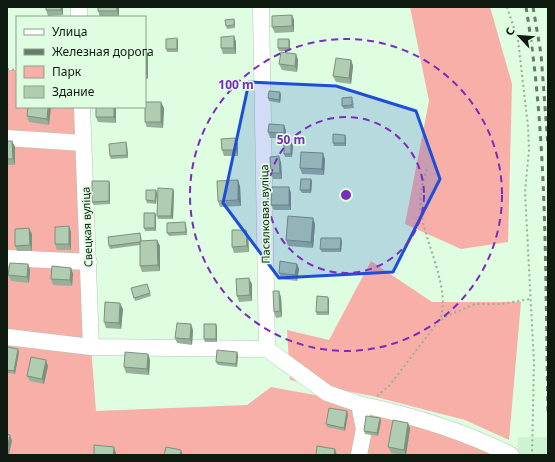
<svg xmlns="http://www.w3.org/2000/svg" width="555" height="462" font-family="'Noto Sans',sans-serif">
  <style>
    .built { fill: #cef3d1 }
    .green { fill: #f7afa8 }
    .lines { fill: none; stroke-linecap: round; stroke-linejoin: round }
    .minor-casing { stroke: #acc9ae; stroke-width: 17 }
    .path { stroke: #97af99; stroke-width: 2; stroke-dasharray: 2 3; stroke-linecap: butt }
    .minor { stroke: #fff; stroke-width: 16 }
    .rail { stroke: #687b69; stroke-width: 3; stroke-dasharray: 5 5; stroke-linecap: butt }
    .wall { fill: #97b099 }
    .shaded-wall { fill: #7b907d }
    .building { fill: #b0cdb2; stroke: #7b907d }
    .marked { fill: #1d4ed8; fill-opacity: 0.2; stroke: #1d4ed8; stroke-width: 3; stroke-linejoin: round }
    .ring { fill: none; stroke: #7b2cbf; stroke-width: 2; stroke-dasharray: 7 5 }
    .labels { text-anchor: middle; stroke-width: 3.5; stroke-linejoin: round; paint-order: stroke }
    .street-label { font-size: 11px; fill: #0f1a10; stroke: #defde1 }
    .centre { fill: #7b2cbf; stroke: #defde1; stroke-width: 2 }
    .ring-label { font-size: 12px; text-anchor: middle; font-weight: bold; fill: #7b2cbf; stroke: #defde1; stroke-width: 3.5; stroke-linejoin: round; paint-order: stroke }
  </style>
  <rect width="100%" height="100%" fill="#defde1"/>
  <path class="built" d="M 518,437 L 548,437 L 548,455 L 518,455 Z"/>
  <path class="green" d="M 410,7 L 490,7 L 512,84 L 508,242 L 461,249 L 405,224 L 429,101 Z
    M 7,70 L 17,70 L 17,107 L 82,107 L 91,347 L 96,411 L 247,405 L 271,387 L 358,403 L 508,455 L 7,455 Z
    M 371,261 L 432,302 L 521,302 L 509,440 L 465,420 L 372,396 L 290,380 L 287,330 L 329,340 Z"/>
  <g class="lines">
    <g class="minor-casing">
      <path id="minor" d="M 79,7 L 79,17
        M 261,7 L 267,349
        M 82,107 L 91,347
        M 7,138 L 83,143
        M 7,258 L 89,262
        M 7,337 L 91,347 L 267,349 L 327,393 L 359,404 L 364,429 L 359,455
        M 359,404 C 410,415 464,431 511,455"/>
    </g>
    <path class="path" d="M 507,7 L 518,40 L 528,126 L 529,150 L 525,192 L 534,363 L 532,455
      M 7,69 L 17,70
      M 427,169 C 422,182 419,196 421,211 C 424,241 453,293 439,321
      M 377,396 L 389,386 L 438,322 L 449,315 L 475,304 L 501,304 L 530,299
      M 544,454 L 545,455"/>
    <use href="#minor" class="minor"/>
    <path class="rail" d="M 526,7 C 548,140 545,277 548,412
      M 533,7 L 541,54 L 548,146"/>
  </g>
  <path class="wall" d="M 63,7 L 63,15 L 48,16 L 46,10 Z
    M 98,7 L 119,7 L 119,17 L 100,17 L 98,11 Z
    M 234,19 L 235,22 L 235,28 L 227,29 L 226,26 Z
    M 294,20 L 294,32 L 275,33 L 272,27 Z
    M 234,36 L 236,42 L 236,54 L 223,54 L 221,48 Z
    M 177,38 L 178,41 L 178,52 L 167,52 L 166,49 Z
    M 289,39 L 290,42 L 290,51 L 279,51 L 278,48 Z
    M 145,48 L 148,54 L 148,79 L 145,79 Z
    M 296,54 L 298,60 L 297,72 L 282,70 L 279,64 Z
    M 351,60 L 353,66 L 351,84 L 336,82 L 333,76 Z
    M 281,95 L 280,103 L 269,101 L 268,98 Z
    M 353,100 L 354,108 L 344,109 L 342,106 Z
    M 28,107 L 51,107 L 49,125 L 29,122 L 27,116 Z
    M 116,107 L 116,123 L 98,122 L 96,117 Z
    M 164,108 L 163,128 L 147,127 L 145,122 Z
    M 284,125 L 286,131 L 286,139 L 270,138 L 268,132 Z
    M 345,135 L 346,138 L 346,146 L 334,146 L 333,143 Z
    M 235,138 L 238,144 L 238,156 L 224,156 L 222,150 Z
    M 7,141 L 12,141 L 15,147 L 15,165 L 7,165 Z
    M 127,145 L 128,158 L 111,159 L 110,156 Z
    M 293,145 L 292,157 L 285,157 L 284,154 Z
    M 325,159 L 324,175 L 302,174 L 300,168 Z
    M 281,162 L 282,179 L 273,179 L 271,173 Z
    M 311,179 L 312,182 L 311,193 L 302,193 L 300,190 Z
    M 110,184 L 110,204 L 94,205 L 92,202 Z
    M 240,186 L 241,206 L 220,207 L 218,201 Z
    M 173,189 L 174,192 L 173,219 L 158,219 L 157,216 Z
    M 156,190 L 157,193 L 156,204 L 147,203 L 146,200 Z
    M 291,193 L 291,210 L 274,210 L 271,205 Z
    M 156,216 L 156,231 L 145,231 L 144,228 Z
    M 185,222 L 186,225 L 187,235 L 169,236 L 167,233 Z
    M 315,224 L 313,248 L 288,246 L 286,240 Z
    M 246,230 L 248,235 L 249,252 L 234,253 L 232,247 Z
    M 71,232 L 71,250 L 57,250 L 55,244 Z
    M 140,233 L 142,241 L 157,240 L 160,246 L 160,271 L 142,272 L 140,266 L 140,245 L 110,249 L 109,246 Z
    M 32,234 L 32,251 L 17,251 L 15,246 Z
    M 342,241 L 341,252 L 322,252 L 320,249 Z
    M 28,264 L 30,270 L 29,283 L 11,281 L 8,275 Z
    M 297,264 L 299,269 L 297,281 L 281,279 L 279,273 Z
    M 71,268 L 73,274 L 72,286 L 53,285 L 51,279 Z
    M 147,284 L 151,296 L 135,301 L 134,298 Z
    M 252,284 L 252,301 L 239,302 L 237,296 Z
    M 281,297 L 282,317 L 276,318 L 274,312 Z
    M 329,300 L 329,315 L 317,315 L 316,312 Z
    M 123,309 L 121,329 L 106,328 L 104,322 Z
    M 217,327 L 217,342 L 205,342 L 204,339 Z
    M 193,330 L 192,345 L 177,343 L 175,338 Z
    M 7,347 L 19,352 L 15,374 L 7,373 Z
    M 237,352 L 238,355 L 237,367 L 218,365 L 216,362 Z
    M 148,354 L 150,360 L 149,375 L 126,373 L 124,367 Z
    M 48,366 L 44,384 L 30,381 L 27,376 Z
    M 348,414 L 345,431 L 327,427 L 326,424 Z
    M 381,421 L 378,436 L 365,434 L 364,431 Z
    M 408,423 L 410,429 L 406,455 L 401,455 L 391,453 L 388,447 Z"/>
  <path class="shaded-wall" d="M 61,7 L 63,7 L 63,15 L 61,10 Z
    M 117,7 L 119,7 L 119,17 L 117,11 Z
    M 292,15 L 294,20 L 294,32 L 292,26 Z
    M 234,36 L 236,42 L 236,54 L 234,48 Z
    M 177,38 L 178,41 L 178,52 L 177,49 Z
    M 289,39 L 290,42 L 290,51 L 289,48 Z
    M 146,48 L 148,54 L 148,79 L 146,73 Z
    M 296,54 L 298,60 L 297,72 L 295,66 Z
    M 351,60 L 353,66 L 351,84 L 349,78 Z
    M 280,92 L 281,95 L 280,103 L 279,100 Z
    M 161,102 L 164,108 L 163,128 L 161,122 Z
    M 48,107 L 51,107 L 49,125 L 47,119 Z
    M 114,107 L 116,107 L 116,123 L 114,117 Z
    M 284,125 L 286,131 L 286,139 L 284,133 Z
    M 345,135 L 346,138 L 346,146 L 345,143 Z
    M 235,138 L 238,144 L 238,156 L 236,150 Z
    M 12,141 L 15,147 L 15,165 L 13,159 Z
    M 126,142 L 127,145 L 128,158 L 127,155 Z
    M 291,142 L 293,145 L 292,157 L 291,154 Z
    M 323,153 L 325,159 L 324,175 L 322,169 Z
    M 279,156 L 281,162 L 282,179 L 280,173 Z
    M 311,179 L 312,182 L 311,193 L 310,190 Z
    M 238,180 L 240,186 L 241,206 L 238,200 Z
    M 109,181 L 110,184 L 110,204 L 109,201 Z
    M 289,187 L 291,193 L 291,210 L 289,205 Z
    M 173,189 L 174,192 L 173,219 L 171,216 Z
    M 156,190 L 157,193 L 156,204 L 155,201 Z
    M 155,213 L 156,216 L 156,231 L 155,228 Z
    M 313,218 L 315,224 L 313,248 L 311,242 Z
    M 185,222 L 186,225 L 187,235 L 186,232 Z
    M 69,226 L 71,232 L 71,250 L 69,244 Z
    M 29,228 L 32,234 L 32,251 L 30,245 Z
    M 246,230 L 248,235 L 249,252 L 247,246 Z
    M 341,238 L 342,241 L 341,252 L 340,249 Z
    M 157,240 L 160,246 L 160,271 L 158,265 Z
    M 28,264 L 30,270 L 29,283 L 27,277 Z
    M 297,264 L 299,269 L 297,281 L 295,275 Z
    M 71,268 L 73,274 L 72,286 L 70,280 Z
    M 249,278 L 252,284 L 252,301 L 250,295 Z
    M 279,291 L 281,297 L 282,317 L 280,311 Z
    M 328,297 L 329,300 L 329,315 L 328,312 Z
    M 120,303 L 123,309 L 121,329 L 119,323 Z
    M 191,324 L 193,330 L 192,345 L 190,339 Z
    M 216,324 L 217,327 L 217,342 L 216,339 Z
    M 18,349 L 19,352 L 15,374 L 14,371 Z
    M 237,352 L 238,355 L 237,367 L 236,364 Z
    M 148,354 L 150,360 L 149,375 L 147,369 Z
    M 46,360 L 48,366 L 44,384 L 42,379 Z
    M 347,411 L 348,414 L 345,431 L 344,428 Z
    M 380,418 L 381,421 L 378,436 L 377,433 Z
    M 408,423 L 410,429 L 406,455 L 404,450 Z
    M 10,435 L 12,441 L 9,455 L 7,455 L 7,449 Z
    M 114,447 L 116,453 L 116,455 L 113,455 Z
    M 335,449 L 337,455 L 334,455 Z
    M 181,450 L 183,455 L 180,455 Z"/>
  <path class="building" d="M 46,7 L 61,7 L 61,10 L 46,10 Z
    M 98,7 L 117,7 L 117,11 L 98,11 Z
    M 292,15 L 292,26 L 272,27 L 272,16 Z
    M 234,19 L 234,25 L 226,26 L 225,20 Z
    M 234,36 L 234,48 L 221,48 L 221,37 Z
    M 177,38 L 177,49 L 166,49 L 166,39 Z
    M 278,39 L 289,39 L 289,48 L 278,48 Z
    M 145,48 L 146,48 L 146,73 L 145,73 Z
    M 281,52 L 296,54 L 295,66 L 279,64 Z
    M 336,58 L 351,60 L 349,78 L 333,76 Z
    M 269,91 L 280,92 L 279,100 L 268,98 Z
    M 352,97 L 352,105 L 342,106 L 342,98 Z
    M 145,102 L 161,102 L 161,122 L 145,122 Z
    M 28,107 L 48,107 L 47,119 L 27,116 Z
    M 96,107 L 114,107 L 114,117 L 96,117 Z
    M 269,124 L 284,125 L 284,133 L 268,132 Z
    M 333,134 L 345,135 L 345,143 L 333,143 Z
    M 235,138 L 236,150 L 222,150 L 221,139 Z
    M 7,141 L 12,141 L 13,159 L 7,159 Z
    M 284,141 L 291,142 L 291,154 L 284,154 Z
    M 126,142 L 127,155 L 110,156 L 109,144 Z
    M 301,152 L 323,153 L 322,169 L 300,168 Z
    M 279,156 L 280,173 L 271,173 L 270,157 Z
    M 301,179 L 311,179 L 310,190 L 300,190 Z
    M 238,180 L 238,200 L 218,201 L 217,181 Z
    M 92,181 L 109,181 L 109,201 L 92,202 Z
    M 272,187 L 289,187 L 289,205 L 271,205 Z
    M 158,188 L 173,189 L 171,216 L 157,216 Z
    M 146,190 L 156,190 L 155,201 L 146,200 Z
    M 144,213 L 155,213 L 155,228 L 144,228 Z
    M 288,216 L 313,218 L 311,242 L 286,240 Z
    M 185,222 L 186,232 L 167,233 L 167,223 Z
    M 69,226 L 69,244 L 55,244 L 55,227 Z
    M 29,228 L 30,245 L 15,246 L 15,229 Z
    M 232,230 L 246,230 L 247,246 L 232,247 Z
    M 140,233 L 141,241 L 140,241 L 140,242 L 109,246 L 108,237 Z
    M 321,238 L 341,238 L 340,249 L 320,249 Z
    M 157,240 L 158,265 L 140,266 L 140,241 Z
    M 280,261 L 297,264 L 295,275 L 279,273 Z
    M 10,263 L 28,264 L 27,277 L 8,275 Z
    M 52,266 L 71,268 L 70,280 L 51,279 Z
    M 249,278 L 250,295 L 237,296 L 236,279 Z
    M 147,284 L 150,293 L 134,298 L 131,288 Z
    M 273,291 L 279,291 L 280,311 L 274,312 Z
    M 317,296 L 328,297 L 328,312 L 316,312 Z
    M 105,302 L 120,303 L 119,323 L 104,322 Z
    M 177,323 L 191,324 L 190,339 L 175,338 Z
    M 204,324 L 216,324 L 216,339 L 204,339 Z
    M 7,347 L 18,349 L 14,371 L 7,370 Z
    M 217,350 L 237,352 L 236,364 L 216,362 Z
    M 125,352 L 148,354 L 147,369 L 124,367 Z
    M 31,357 L 46,360 L 42,379 L 27,376 Z
    M 329,408 L 347,411 L 344,428 L 326,424 Z
    M 366,416 L 380,418 L 377,433 L 364,431 Z
    M 393,420 L 408,423 L 404,450 L 388,447 Z
    M 7,434 L 10,435 L 7,449 Z
    M 94,445 L 114,447 L 113,455 L 94,455 Z
    M 317,446 L 335,449 L 334,455 L 316,455 Z
    M 166,447 L 181,450 L 180,455 L 164,455 Z"/>
  <path class="marked" d="M 249,82 L 336,86 L 416,111 L 440,179 L 393,272 L 279,278 L 223,203 Z"/>
  <g class="ring">
    <circle cx="346" cy="195" r="78"/>
    <circle cx="346" cy="195" r="156"/>
  </g>
  <g class="labels">
    <g class="street-label">
      <text transform="translate(265 214) rotate(-91)" y="4">Пасялковая вуліца</text>
      <text transform="translate(87 227) rotate(-92)" y="4">Свецкая вуліца</text>
    </g>
  </g>
  <circle cx="346" cy="195" r="6" class="centre"/>
  <g class="ring-label">
    <text x="236" y="89">100 m</text>
    <text x="291" y="144">50 m</text>
  </g>
  <rect width="555" height="462" fill="none" stroke="#0f1a10" stroke-width="16"/>
  <rect x="16" y="16" width="130" height="92" fill="#defde1" stroke="#8ba28d"/>
  <rect x="24" y="29" width="20" height="6" fill="#ffffff" stroke="#8ba28d"/>
  <text x="52" y="36" font-size="12" fill="#0f1a10">Улица</text>
  <rect x="24" y="49" width="20" height="6" fill="#687b69" stroke="#8ba28d"/>
  <text x="52" y="56" font-size="12" fill="#0f1a10">Железная дорога</text>
  <rect x="24" y="66" width="20" height="12" fill="#f7afa8" stroke="#8ba28d"/>
  <text x="52" y="76" font-size="12" fill="#0f1a10">Парк</text>
  <rect x="24" y="86" width="20" height="12" fill="#b0cdb2" stroke="#8ba28d"/>
  <text x="52" y="96" font-size="12" fill="#0f1a10">Здание</text>
  <g transform="translate(519 36) rotate(296)" stroke="#defde1" stroke-width="3" paint-order="stroke">
  <path d="M0-3L7 15L0 10L-7 15Z" fill="#0f1a10"/>
  <text y="-6" font-size="11" font-weight="bold" text-anchor="middle" fill="#0f1a10">С</text>
  </g>
</svg>
